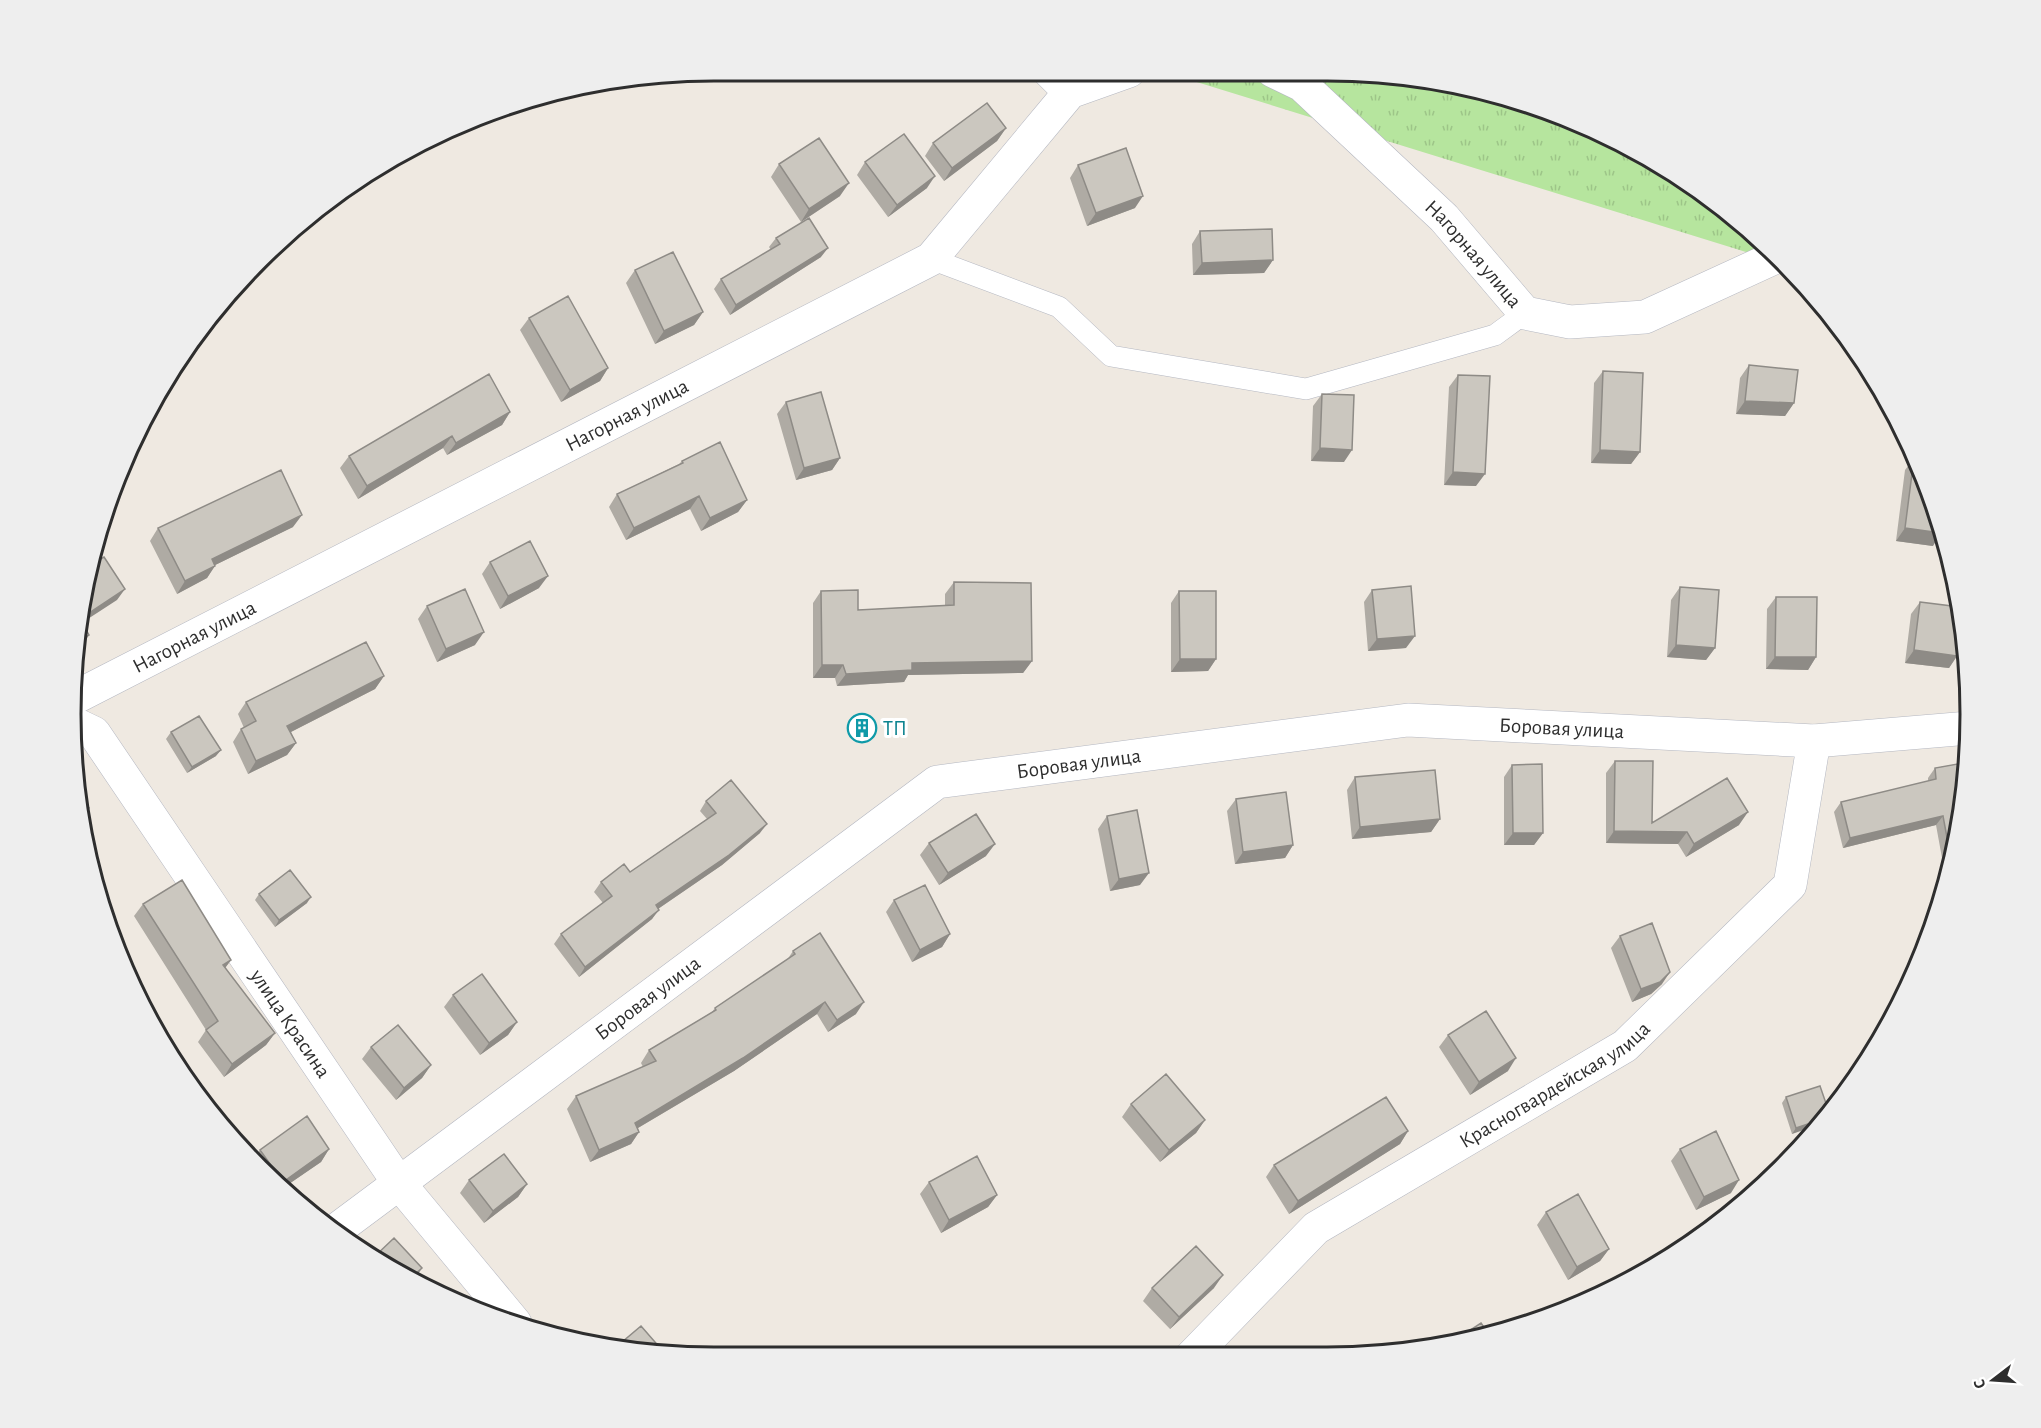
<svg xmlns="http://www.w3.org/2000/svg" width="2041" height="1428" font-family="'Alegreya Sans',sans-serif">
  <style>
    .park { fill: url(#park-tufts) }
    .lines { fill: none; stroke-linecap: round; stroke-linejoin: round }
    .lane-casing { stroke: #b4b7c1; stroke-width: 22 }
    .street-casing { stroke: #b4b7c1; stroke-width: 34 }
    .lane { stroke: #fff; stroke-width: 21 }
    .street { stroke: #fff; stroke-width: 33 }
    .wall { fill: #afaba4 }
    .shaded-wall { fill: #8e8b86 }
    .building { fill: #cbc7bf; stroke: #8e8b86; stroke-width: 1.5 }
    .labels { text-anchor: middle; stroke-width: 6; stroke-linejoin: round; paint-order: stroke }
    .street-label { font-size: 21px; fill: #2e2e2e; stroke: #fff }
    .culture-label { font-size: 21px; fill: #0d838f; stroke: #fff; text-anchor: start }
    .rim { fill: none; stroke: #2e2e2e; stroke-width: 3 }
  </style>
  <defs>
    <pattern id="park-tufts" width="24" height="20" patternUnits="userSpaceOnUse" patternTransform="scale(1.5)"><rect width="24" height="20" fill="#b6e59e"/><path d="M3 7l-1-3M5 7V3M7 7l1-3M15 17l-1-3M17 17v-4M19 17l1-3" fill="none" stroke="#9dc588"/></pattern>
  </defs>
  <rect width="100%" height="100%" fill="#efe9e1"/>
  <path class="park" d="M 1161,71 L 1327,71 L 1452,83 L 1534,105 L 1648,157 L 1782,259 L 1801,282 L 1746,252 Z"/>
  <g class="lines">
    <g class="lane-casing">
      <path id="lane" d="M 931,259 L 1059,307 L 1111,356 L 1306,389 L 1495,335 L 1525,313"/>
    </g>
    <g class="street-casing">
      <g id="street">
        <path d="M 1049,71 L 1070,92"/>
        <path id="s1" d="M 1273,71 L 1302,85 L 1444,218 L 1525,313 L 1570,322 L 1645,317 L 1778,256"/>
        <path id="s2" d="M 74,698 L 931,259 L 1070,92 L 1129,71"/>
        <path id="s3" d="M 73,723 L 94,733 L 398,1182 L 515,1323"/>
        <path id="s4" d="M 335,1231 L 937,782 L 1408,720 L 1814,741 L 1969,728"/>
        <path id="s5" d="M 1191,1357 L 1316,1228 L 1625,1046 L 1790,885 L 1814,741"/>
      </g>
    </g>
    <use href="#lane" class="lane"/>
    <use href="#street" class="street"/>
  </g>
  <path class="wall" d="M 1006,128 L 997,141 L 944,181 L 925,156 L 933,143 Z
    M 865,162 L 927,188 L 888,217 L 857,175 Z
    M 779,164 L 840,196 L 801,222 L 771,177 Z
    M 1078,165 L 1135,208 L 1087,226 L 1070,178 Z
    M 1200,231 L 1273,260 L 1264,273 L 1193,275 L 1192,244 Z
    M 776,238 L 821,257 L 730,315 L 714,289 L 721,279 L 771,250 L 769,247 Z
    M 635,270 L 703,312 L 694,325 L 655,344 L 626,283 Z
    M 529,318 L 608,368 L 600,381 L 561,402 L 520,330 Z
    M 1749,365 L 1794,403 L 1785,416 L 1736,414 L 1740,378 Z
    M 1603,371 L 1640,452 L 1631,464 L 1591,463 L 1594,383 Z
    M 1458,375 L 1476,486 L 1444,485 L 1449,387 Z
    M 1322,394 L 1344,462 L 1311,461 L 1313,406 Z
    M 786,402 L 840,458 L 832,470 L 796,480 L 777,414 Z
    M 510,412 L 502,425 L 447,455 L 443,448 L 358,499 L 340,468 L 349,456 Z
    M 1914,458 L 1933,546 L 1896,541 L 1905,470 Z
    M 682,461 L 747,500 L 738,512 L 701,531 L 690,509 L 626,540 L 609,507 L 617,494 L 679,464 Z
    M 293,527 L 215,565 L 207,578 L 177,594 L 150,541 L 158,528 Z
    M 490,562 L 539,588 L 500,609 L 482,574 Z
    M 954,582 L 1032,661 L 1023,673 L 908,675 L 904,682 L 837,686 L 835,678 L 813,678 L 813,603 L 821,591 L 858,610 L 945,605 L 945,594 Z
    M 1680,587 L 1715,648 L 1706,660 L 1667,657 L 1671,600 Z
    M 1372,590 L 1406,648 L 1368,651 L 1364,602 Z
    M 1179,591 L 1216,659 L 1208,671 L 1171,672 L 1171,603 Z
    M 1776,597 L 1816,657 L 1808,670 L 1766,669 L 1767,609 Z
    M 1920,602 L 1957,656 L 1949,668 L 1905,663 L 1911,614 Z
    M 427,606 L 475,645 L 437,662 L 418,619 Z
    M 384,676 L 375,689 L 291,732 L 296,743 L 287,755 L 248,774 L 233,742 L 241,729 L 244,728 L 238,714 L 246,702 Z
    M 171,732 L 216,756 L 187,773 L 166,739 Z
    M 1615,761 L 1652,823 L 1739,825 L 1686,857 L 1678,844 L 1606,843 L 1606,773 Z
    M 1963,763 L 1950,868 L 1944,869 L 1936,825 L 1843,848 L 1834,812 L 1841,802 L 1928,781 L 1928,778 L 1935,768 Z
    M 1512,765 L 1543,833 L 1534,845 L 1504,845 L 1504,777 Z
    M 1355,777 L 1440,819 L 1431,832 L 1352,839 L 1347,790 Z
    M 1236,799 L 1293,845 L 1285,858 L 1235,864 L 1227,811 Z
    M 706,801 L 760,833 L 722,865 L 658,909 L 652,919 L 579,977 L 554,944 L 561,934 L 603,903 L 594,892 L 601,882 L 630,872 L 707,819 L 700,811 Z
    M 1107,816 L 1140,885 L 1110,891 L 1098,829 Z
    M 929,843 L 986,856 L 939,885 L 920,855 Z
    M 259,894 L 307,903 L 275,927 L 255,900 Z
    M 894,900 L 950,934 L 942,947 L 912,962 L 886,912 Z
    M 143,904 L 231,960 L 225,968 L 275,1033 L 266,1045 L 224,1077 L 198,1042 L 206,1030 L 134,916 Z
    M 1620,936 L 1662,984 L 1651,994 L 1632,1002 L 1611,948 Z
    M 793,951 L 856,1014 L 828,1032 L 817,1014 L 734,1071 L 638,1128 L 639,1132 L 631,1144 L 590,1162 L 567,1109 L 576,1096 L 643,1067 L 641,1063 L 649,1050 L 712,1012 L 715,1008 L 787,960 Z
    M 453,995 L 517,1022 L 508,1035 L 480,1055 L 444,1007 Z
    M 1448,1035 L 1508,1071 L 1470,1095 L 1439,1047 Z
    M 371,1047 L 431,1065 L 422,1078 L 396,1100 L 362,1059 Z
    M 1786,1097 L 1829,1112 L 1792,1134 L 1782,1103 Z
    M 1131,1104 L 1205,1120 L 1196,1133 L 1160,1162 L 1122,1117 Z
    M 1408,1131 L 1400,1144 L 1289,1214 L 1266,1177 L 1274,1165 Z
    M 329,1149 L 321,1162 L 283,1188 L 259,1169 L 252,1161 L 260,1150 Z
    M 1680,1149 L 1731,1193 L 1696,1210 L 1671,1161 Z
    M 469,1180 L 527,1184 L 518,1197 L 484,1223 L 460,1193 Z
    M 929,1182 L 997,1195 L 988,1207 L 941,1233 L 920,1194 Z
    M 1546,1212 L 1609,1249 L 1600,1261 L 1568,1280 L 1537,1225 Z
    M 1152,1288 L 1214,1288 L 1170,1329 L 1143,1301 Z"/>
  <path class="shaded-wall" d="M 1006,128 L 997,141 L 944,181 L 952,168 Z
    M 935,176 L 927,188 L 888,217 L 897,205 Z
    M 849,183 L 840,196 L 801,222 L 809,209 Z
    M 1143,196 L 1135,208 L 1087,226 L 1096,213 Z
    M 828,248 L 821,257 L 730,315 L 736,305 Z
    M 1273,260 L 1264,273 L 1193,275 L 1202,263 Z
    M 703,312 L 694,325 L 655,344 L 664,331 Z
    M 608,368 L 600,381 L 561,402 L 570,390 Z
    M 1745,401 L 1794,403 L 1785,416 L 1736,414 Z
    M 510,412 L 502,425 L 447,455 L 456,443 Z
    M 452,436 L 443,448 L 358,499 L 367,486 Z
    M 1320,448 L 1352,450 L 1344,462 L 1311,461 Z
    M 1600,450 L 1640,452 L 1631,464 L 1591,463 Z
    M 840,458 L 832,470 L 796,480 L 804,468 Z
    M 1453,472 L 1485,474 L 1476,486 L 1444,485 Z
    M 699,496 L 690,509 L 626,540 L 634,528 Z
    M 747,500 L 738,512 L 701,531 L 710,518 Z
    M 302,515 L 293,527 L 203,571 L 212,559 Z
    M 1905,528 L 1941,533 L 1933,546 L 1896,541 Z
    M 215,566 L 207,578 L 177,594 L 185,581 Z
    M 548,576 L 539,588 L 500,609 L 508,596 Z
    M 125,589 L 117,600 L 77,626 L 80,619 Z
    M 484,632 L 475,645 L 437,662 L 446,649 Z
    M 89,635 L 82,646 L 75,650 L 76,643 Z
    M 1415,636 L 1406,648 L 1368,651 L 1377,639 Z
    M 1676,645 L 1715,648 L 1706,660 L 1667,657 Z
    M 1914,650 L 1957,656 L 1949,668 L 1905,663 Z
    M 1775,657 L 1816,657 L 1808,670 L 1766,669 Z
    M 1180,659 L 1216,659 L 1208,671 L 1171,672 Z
    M 1032,661 L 1023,673 L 908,675 L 904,682 L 837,686 L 846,674 L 912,663 Z
    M 822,665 L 843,665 L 835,678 L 813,678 Z
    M 384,676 L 375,689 L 279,738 L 287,726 Z
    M 296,743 L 287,755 L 248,774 L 256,761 Z
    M 221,750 L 216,756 L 187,773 L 192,767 Z
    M 89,808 L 80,820 L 80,817 Z
    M 1748,812 L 1739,825 L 1686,857 L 1694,844 Z
    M 1943,816 L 1936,825 L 1843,848 L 1850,838 Z
    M 1440,819 L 1431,832 L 1352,839 L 1360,827 Z
    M 767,824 L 760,833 L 722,865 L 649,915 L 656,905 Z
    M 1614,831 L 1687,832 L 1678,844 L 1606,843 Z
    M 1513,833 L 1543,833 L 1534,845 L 1504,845 Z
    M 995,844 L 986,856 L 939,885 L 948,873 Z
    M 1293,845 L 1285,858 L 1235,864 L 1243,852 Z
    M 1951,859 L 1952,859 L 1950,868 L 1944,869 Z
    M 1149,873 L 1140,885 L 1110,891 L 1119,879 Z
    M 311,897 L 307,903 L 275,927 L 279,920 Z
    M 659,910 L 652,919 L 579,977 L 585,967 Z
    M 950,934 L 942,947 L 912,962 L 920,950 Z
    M 231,960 L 222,972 L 223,965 Z
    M 1670,972 L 1662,984 L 1651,994 L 1632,1002 L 1641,989 Z
    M 825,1002 L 817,1014 L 734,1071 L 626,1135 L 635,1123 Z
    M 864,1002 L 856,1014 L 828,1032 L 837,1020 Z
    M 517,1022 L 508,1035 L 480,1055 L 489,1043 Z
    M 275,1033 L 266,1045 L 224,1077 L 232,1064 Z
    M 1516,1058 L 1508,1071 L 1470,1095 L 1479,1082 Z
    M 431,1065 L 422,1078 L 396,1100 L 404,1088 Z
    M 1823,1119 L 1818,1125 L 1792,1134 L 1796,1128 Z
    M 1205,1120 L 1196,1133 L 1160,1162 L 1169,1150 Z
    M 1408,1131 L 1400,1144 L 1289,1214 L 1298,1201 Z
    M 639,1132 L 631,1144 L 590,1162 L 599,1150 Z
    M 329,1149 L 321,1162 L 283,1188 L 280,1186 L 283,1182 Z
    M 1739,1180 L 1731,1193 L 1696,1210 L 1704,1197 Z
    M 527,1184 L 518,1197 L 484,1223 L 493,1211 Z
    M 997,1195 L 988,1207 L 941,1233 L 949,1220 Z
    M 1609,1249 L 1600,1261 L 1568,1280 L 1577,1267 Z
    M 422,1268 L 414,1280 L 411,1278 Z
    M 1223,1275 L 1214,1288 L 1170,1329 L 1179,1317 Z"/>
  <path class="building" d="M 987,103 L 1006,128 L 952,168 L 933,143 Z
    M 904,134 L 935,176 L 897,205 L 865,162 Z
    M 819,138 L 849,183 L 809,209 L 779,164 Z
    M 1126,148 L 1143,196 L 1096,213 L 1078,165 Z
    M 809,218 L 828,248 L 736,305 L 721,279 L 780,244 L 776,238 Z
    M 1272,229 L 1273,260 L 1202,263 L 1200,231 Z
    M 673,252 L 703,312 L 664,331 L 635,270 Z
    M 568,296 L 608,368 L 570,390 L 529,318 Z
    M 1749,365 L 1798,370 L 1794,403 L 1745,401 Z
    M 1603,371 L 1643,373 L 1640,452 L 1600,450 Z
    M 489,374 L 510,412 L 456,443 L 452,436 L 367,486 L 349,456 Z
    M 1458,375 L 1490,376 L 1485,474 L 1453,472 Z
    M 821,392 L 840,458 L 804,468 L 786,402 Z
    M 1322,394 L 1354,395 L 1352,450 L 1320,448 Z
    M 720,442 L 747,500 L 710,518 L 699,496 L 634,528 L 617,494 L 683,463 L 682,461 Z
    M 1914,458 L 1916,458 L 1922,468 L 1941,533 L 1905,528 Z
    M 281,470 L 302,515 L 212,559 L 215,566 L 185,581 L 158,528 Z
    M 530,541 L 548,576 L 508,596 L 490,562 Z
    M 104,557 L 125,589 L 80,619 L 89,635 L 76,643 L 76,630 L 94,563 Z
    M 954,582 L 1031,583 L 1032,661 L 912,663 L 912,670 L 846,674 L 843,665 L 822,665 L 821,591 L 858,590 L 858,610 L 954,605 Z
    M 1411,586 L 1415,636 L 1377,639 L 1372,590 Z
    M 1680,587 L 1719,590 L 1715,648 L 1676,645 Z
    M 465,589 L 484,632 L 446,649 L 427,606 Z
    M 1179,591 L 1216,591 L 1216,659 L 1180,659 Z
    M 1776,597 L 1817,597 L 1816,657 L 1775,657 Z
    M 1920,602 L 1960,607 L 1962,623 L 1957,656 L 1914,650 Z
    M 366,642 L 384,676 L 287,726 L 296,743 L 256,761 L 241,729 L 256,721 L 246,702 Z
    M 199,716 L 221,750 L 192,767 L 171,732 Z
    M 1615,761 L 1653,761 L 1652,823 L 1727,778 L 1748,812 L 1694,844 L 1687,832 L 1614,831 Z
    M 1963,763 L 1965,773 L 1958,840 L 1952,859 L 1951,859 L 1943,816 L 1850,838 L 1841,802 L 1936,779 L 1935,768 Z
    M 1542,764 L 1543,833 L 1513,833 L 1512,765 Z
    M 1435,770 L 1440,819 L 1360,827 L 1355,777 Z
    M 731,780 L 767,824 L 729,855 L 656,905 L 659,910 L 585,967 L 561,934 L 612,896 L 601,882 L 624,864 L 630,872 L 716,813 L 706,801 Z
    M 76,790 L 89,808 L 80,817 Z
    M 1286,792 L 1293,845 L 1243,852 L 1236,799 Z
    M 1137,810 L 1149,873 L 1119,879 L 1107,816 Z
    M 976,814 L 995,844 L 948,873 L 929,843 Z
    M 290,870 L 311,897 L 279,920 L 259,894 Z
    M 182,880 L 231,960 L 223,965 L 275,1033 L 232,1064 L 206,1030 L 218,1021 L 143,904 Z
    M 925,885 L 950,934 L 920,950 L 894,900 Z
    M 1652,923 L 1670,972 L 1660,982 L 1641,989 L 1620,936 Z
    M 820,933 L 864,1002 L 837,1020 L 825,1002 L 743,1058 L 635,1123 L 639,1132 L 599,1150 L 576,1096 L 656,1061 L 649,1050 L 716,1010 L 715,1008 L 795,954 L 793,951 Z
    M 482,974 L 517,1022 L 489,1043 L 453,995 Z
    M 1486,1011 L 1516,1058 L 1479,1082 L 1448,1035 Z
    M 398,1025 L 431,1065 L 404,1088 L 371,1047 Z
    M 1166,1074 L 1205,1120 L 1169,1150 L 1131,1104 Z
    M 1820,1086 L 1829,1112 L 1823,1119 L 1796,1128 L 1786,1097 Z
    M 1386,1097 L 1408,1131 L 1298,1201 L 1274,1165 Z
    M 307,1116 L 329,1149 L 283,1182 L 260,1150 Z
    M 1716,1131 L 1739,1180 L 1704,1197 L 1680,1149 Z
    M 504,1154 L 527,1184 L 493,1211 L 469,1180 Z
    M 977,1156 L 997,1195 L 949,1220 L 929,1182 Z
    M 1578,1194 L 1609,1249 L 1577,1267 L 1546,1212 Z
    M 394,1238 L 422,1268 L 411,1278 L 373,1258 Z
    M 1196,1246 L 1223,1275 L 1179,1317 L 1152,1288 Z
    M 1481,1323 L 1488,1333 L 1452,1345 L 1446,1346 Z
    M 641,1326 L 662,1350 L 659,1352 L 615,1348 Z"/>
  <defs>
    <g id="building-ring" transform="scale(1.5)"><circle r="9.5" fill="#fff" stroke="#0f9aa8" stroke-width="1.5"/><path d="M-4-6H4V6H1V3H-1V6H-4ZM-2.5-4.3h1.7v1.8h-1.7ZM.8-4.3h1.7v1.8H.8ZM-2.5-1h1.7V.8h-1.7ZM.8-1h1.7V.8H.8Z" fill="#0f9aa8"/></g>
  </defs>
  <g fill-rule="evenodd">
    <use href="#building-ring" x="862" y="728"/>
  </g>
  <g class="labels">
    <g class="street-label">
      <text dy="7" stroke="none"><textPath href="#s1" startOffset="273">Нагорная улица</textPath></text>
      <text dy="7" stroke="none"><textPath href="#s2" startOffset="621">Нагорная улица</textPath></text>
      <text dy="7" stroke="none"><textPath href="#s2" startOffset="135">Нагорная улица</textPath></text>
      <text dy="7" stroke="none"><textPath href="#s4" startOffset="1380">Боровая улица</textPath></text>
      <text dy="7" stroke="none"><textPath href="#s4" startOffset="894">Боровая улица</textPath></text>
      <text dy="7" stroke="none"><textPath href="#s4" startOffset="390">Боровая улица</textPath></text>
      <text dy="7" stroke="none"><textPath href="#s3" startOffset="374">улица Красина</textPath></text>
      <text dy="7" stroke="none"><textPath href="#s5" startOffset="458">Красногвардейская улица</textPath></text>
    </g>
    <g class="culture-label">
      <text x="883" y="735">ТП</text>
    </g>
  </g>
  <path d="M0 0H2041V1428H0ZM714 81H1327A633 633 0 0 1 1960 714V714A633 633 0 0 1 1327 1347H714A633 633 0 0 1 81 714V714A633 633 0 0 1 714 81Z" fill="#eee" fill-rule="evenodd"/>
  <path class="rim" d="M714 81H1327A633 633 0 0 1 1960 714V714A633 633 0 0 1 1327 1347H714A633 633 0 0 1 81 714V714A633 633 0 0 1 714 81Z"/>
  <g transform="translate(1993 1380) rotate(253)" stroke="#ffffff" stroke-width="4.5" paint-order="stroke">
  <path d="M0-4.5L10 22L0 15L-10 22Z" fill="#2e2e2e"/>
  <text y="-9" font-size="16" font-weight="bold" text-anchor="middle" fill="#2e2e2e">С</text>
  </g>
</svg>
